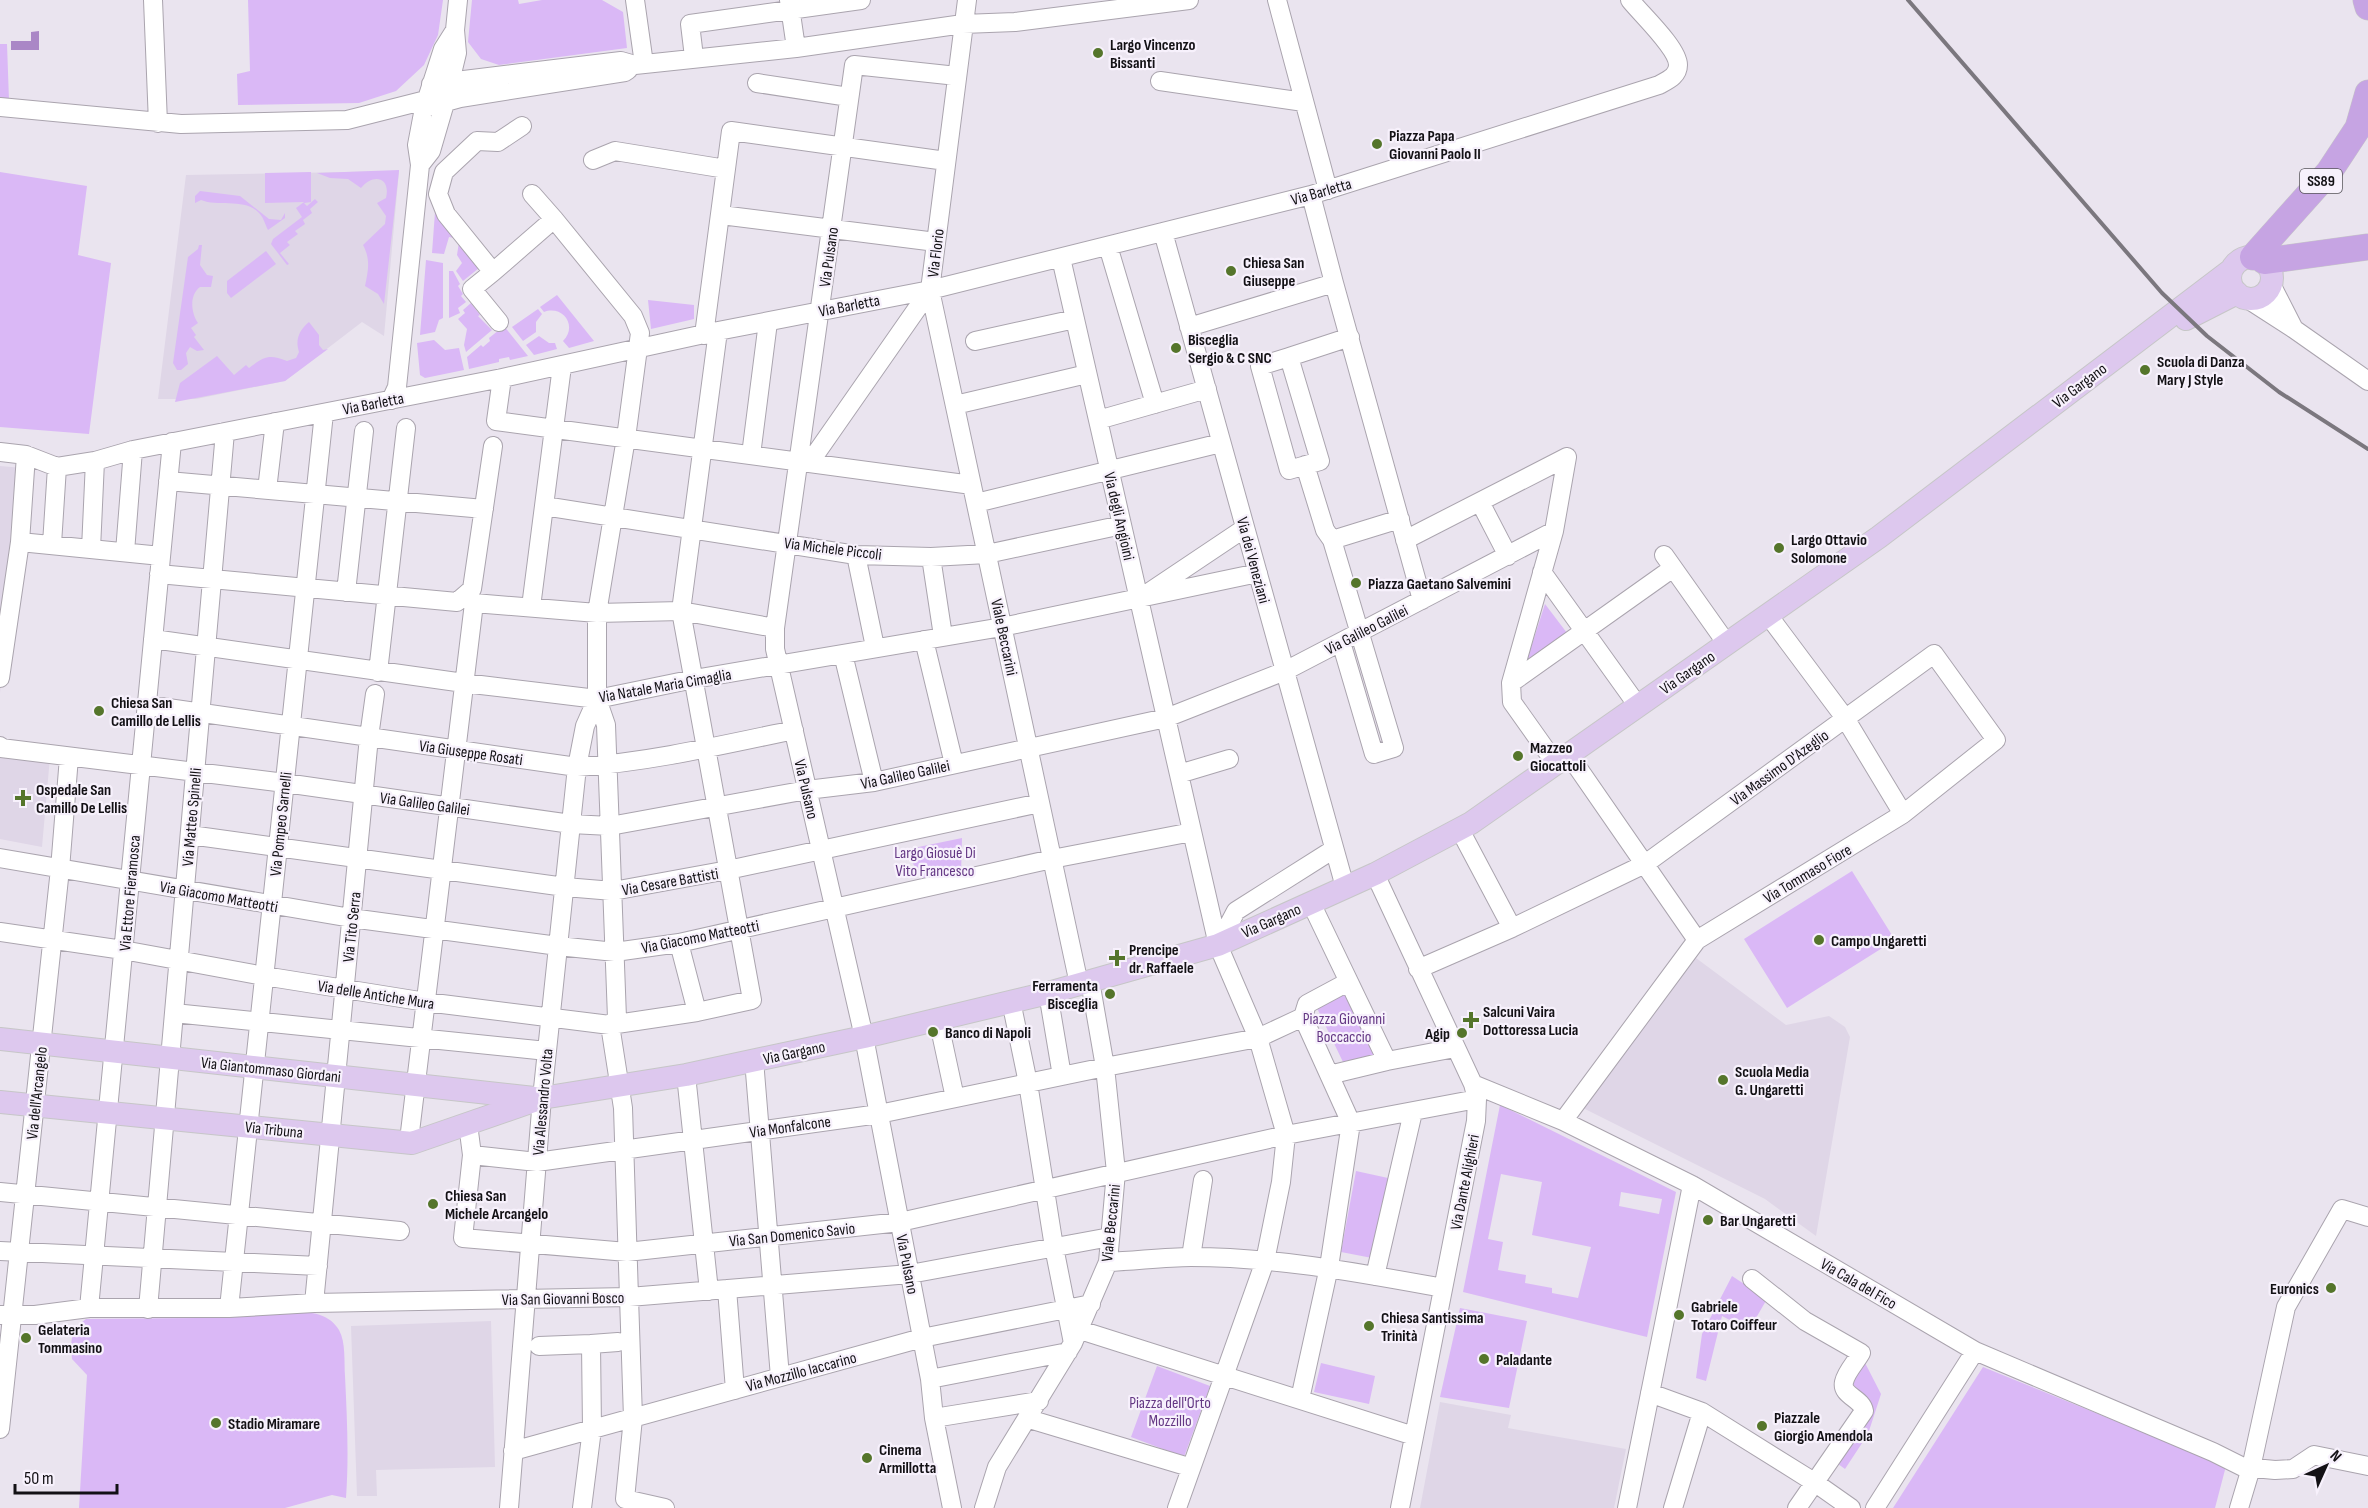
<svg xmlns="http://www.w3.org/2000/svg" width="2368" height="1508" font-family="'Sofia Sans Condensed',sans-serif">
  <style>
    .built { fill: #dfd6e7 }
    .green { fill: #dab8f6; fill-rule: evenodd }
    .water { fill: #aa87c6 }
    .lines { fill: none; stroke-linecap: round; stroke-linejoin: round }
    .minor-casing { stroke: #aaa4ae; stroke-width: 20 }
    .major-casing { stroke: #c6c6c7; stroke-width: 24 }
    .highway-casing { stroke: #c6c6c7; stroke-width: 27 }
    .minor { stroke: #fff; stroke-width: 18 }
    .major { stroke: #ddc8ee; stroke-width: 22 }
    .highway { stroke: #c6a4e3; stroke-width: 26 }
    .rail { stroke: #7b777e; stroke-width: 4 }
    .poi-dot { fill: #55752b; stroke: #f7f1fc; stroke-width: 2 }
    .labels { text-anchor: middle; stroke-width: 4.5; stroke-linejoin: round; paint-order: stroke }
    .shield { fill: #f7f1fc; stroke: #57545a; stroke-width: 1.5 }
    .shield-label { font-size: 15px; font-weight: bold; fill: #131115 }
    .poi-label { font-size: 16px; font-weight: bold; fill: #131115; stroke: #f7f1fc; text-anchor: start }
    .street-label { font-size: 16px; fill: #131115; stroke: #f7f1fc }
    .park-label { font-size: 16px; fill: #643784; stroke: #f7f1fc }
  </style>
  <rect width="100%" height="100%" fill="#eae4ef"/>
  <path class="built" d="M 399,171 L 384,336 L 362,322 L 285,381 L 196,399 L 158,399 L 186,175 Z
    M 0,466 L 23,468 L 0,693 Z
    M 0,752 L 50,757 L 42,847 L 0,839 Z
    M 1696,958 L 1786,1025 L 1829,1016 L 1845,1027 L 1850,1037 L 1816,1236 L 1765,1199 L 1583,1108 Z
    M 491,1321 L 495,1467 L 376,1470 L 377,1496 L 357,1496 L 351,1326 Z
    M 1440,1402 L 1511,1415 L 1508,1428 L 1626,1449 L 1614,1508 L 1420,1508 Z"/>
  <path class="green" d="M 248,0 L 443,0 L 438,35 L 424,65 L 396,91 L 359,103 L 238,105 L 237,74 L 250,71 Z
    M 472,0 L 518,0 L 519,4 L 542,0 L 602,0 L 623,12 L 627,48 L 499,65 L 481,59 L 468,42 Z
    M 0,44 L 7,44 L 9,100 L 0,99 Z
    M 399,170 L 399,171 L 384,304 L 378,294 L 365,286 C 368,271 371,260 363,245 L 385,224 L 386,216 L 377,203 L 386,198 C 391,177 373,173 361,188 L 348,179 L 330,178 L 317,173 Z
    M 0,172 L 87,186 L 78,255 L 111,263 L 89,434 L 0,427 Z
    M 311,172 L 311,202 L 304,203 L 307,206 L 315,199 L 318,202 L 310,209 L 312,213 L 303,220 L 305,224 L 295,231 L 298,234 L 287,242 L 290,245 L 280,253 L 289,264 L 287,265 L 271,244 L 273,239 L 302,217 L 296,208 L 304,202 L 265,203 L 265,173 Z
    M 200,191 L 240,196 L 269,219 L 281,220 L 285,213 L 285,218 L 268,230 C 265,224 263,216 258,212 C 244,198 218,207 201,200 L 195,203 L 195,196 Z
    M 435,212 L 454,238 L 449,237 L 444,254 L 432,253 Z
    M 459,242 L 479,268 L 463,281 L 456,271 L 462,263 L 457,255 Z
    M 199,245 L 202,245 L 200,265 L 207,275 L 213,276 L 211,287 L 200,287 C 189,295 191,313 198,323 L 191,328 L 196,335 L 194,337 L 204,350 L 197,351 L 190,347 L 186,353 L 188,364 L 181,370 L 177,370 L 173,363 L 188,257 L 198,249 Z
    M 266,251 L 276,264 L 231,298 L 227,293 L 227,281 Z
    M 426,260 L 443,263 L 443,318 L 439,320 L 435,332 L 420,335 Z
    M 449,271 L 453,271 L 460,284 L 458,286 L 463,294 L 461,296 L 466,302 L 458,308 L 460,313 L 449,318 Z
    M 557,295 L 594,341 L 569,348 L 563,341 C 578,326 563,305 544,312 L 540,307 Z
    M 648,300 L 694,305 L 694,319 L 651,329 Z
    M 471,303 L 480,315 L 478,316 L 492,330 L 466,352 L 464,345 L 467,329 L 458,319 L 465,313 L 463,310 Z
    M 538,309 L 542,314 L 536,322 L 536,332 L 523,341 L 512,327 Z
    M 309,322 L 319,335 L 319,345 L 323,350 L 328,349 L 285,381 L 175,402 L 180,383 L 217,356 L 234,375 L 246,365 L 249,368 C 265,356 269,354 287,361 L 296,358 L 299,352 C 295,340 299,330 309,322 Z
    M 504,326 L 528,356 L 510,360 L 509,357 L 499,359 L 499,362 L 469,369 L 467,357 L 481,345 L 483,347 L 490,341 L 489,338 Z
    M 539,336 L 549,343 L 555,343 L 557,349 L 534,355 L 526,345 Z
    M 434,340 L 445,350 L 459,348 L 464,370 L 425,378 L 420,375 L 417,343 Z
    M 1545,604 L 1567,633 L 1526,663 Z
    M 962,838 L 961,874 L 925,882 L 904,850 Z
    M 1852,871 L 1895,940 L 1787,1008 L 1744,939 Z
    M 1345,991 L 1376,1055 L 1343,1062 L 1316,1006 Z
    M 1500,1105 L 1676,1192 L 1647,1337 L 1463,1292 ZM 1501,1174 L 1542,1182 L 1532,1235 L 1591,1247 L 1578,1298 L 1552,1293 L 1552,1288 L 1525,1283 L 1526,1275 L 1498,1270 L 1503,1242 L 1488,1239 ZM 1621,1192 L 1662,1199 L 1659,1214 L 1619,1206 Z
    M 1356,1171 L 1388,1178 L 1372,1258 L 1341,1252 Z
    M 1732,1276 L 1767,1299 L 1749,1330 L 1722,1316 L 1706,1381 L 1696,1378 L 1702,1334 Z
    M 1460,1308 L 1527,1321 L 1509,1408 L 1440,1397 Z
    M 299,1312 C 314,1312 330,1315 339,1330 C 346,1342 344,1363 345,1376 C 347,1417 349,1457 346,1498 L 332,1495 L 285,1508 L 79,1508 L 87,1375 L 72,1359 C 71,1340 69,1331 86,1319 L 198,1318 Z
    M 1862,1357 L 1881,1394 L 1868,1434 L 1845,1469 L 1834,1461 L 1868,1414 L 1850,1389 Z
    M 1321,1363 L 1375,1376 L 1369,1404 L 1314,1392 Z
    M 1157,1366 L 1210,1386 L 1184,1457 L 1131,1437 Z
    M 1983,1367 L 2226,1466 L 2215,1508 L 1893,1508 Z"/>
  <path class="water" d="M 39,31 L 39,50 L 11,50 L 11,41 L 31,41 L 31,32 Z"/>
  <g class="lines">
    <g class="minor-casing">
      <path id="minor" d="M 153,0 L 158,123
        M 635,0 L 644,64
        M 789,0 L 796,48
        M 1277,0 L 1328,190
        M 694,57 L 690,24 L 861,0
        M 1160,81 L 1304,102
        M 757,83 L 849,97
        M 431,84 L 621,61 L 635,65 L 796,48 L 963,24 L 1015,22 L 1189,0
        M 0,107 L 181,124 L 347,120 L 426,100
        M 424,108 L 460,98 L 625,72 L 628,70
        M 522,126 L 498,142 L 477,141 L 444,172 L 438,194 L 446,214 L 493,272 L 554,219 L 633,316 L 640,333 L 626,438 L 597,613 L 597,699 L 606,725 L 617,1018 L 610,1025 L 623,1108 L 629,1297 L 633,1418 L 625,1499 L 665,1508
        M 593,160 L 615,151 L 726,169
        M 420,165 L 431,151 L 445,103 L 457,53 L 455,30
        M 532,194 L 554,219
        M 1311,195 L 1334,283 L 1422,600
        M 721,215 L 936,242
        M 1163,232 L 1345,887
        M 1108,246 L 1155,404
        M 1061,258 L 1218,945 L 1258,1038 L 1286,1135 L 1281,1182 L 1265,1261 L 1177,1508
        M 493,272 L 472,289 L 499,322
        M 2271,284 L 2293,327
        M 930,290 L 1079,984
        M 2246,298 L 2294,329 L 2368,381
        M 1189,327 L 1334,283
        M 704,335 L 731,131 L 946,161
        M 975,341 L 1075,319
        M 1289,357 L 1320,461 L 1289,470 L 1260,366 Z
        M 1289,357 L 1350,337
        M 502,378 L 496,421 L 972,485
        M 391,400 L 397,387 L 420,165 L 417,145 L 424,108 L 443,49 L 455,30 L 458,0
        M 955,405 L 1087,374
        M 1098,420 L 1207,389
        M 0,452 L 26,455 L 57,467 L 95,461 L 133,450 L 502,378 L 718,331 L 930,290 L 1311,195 L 1659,85 C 1668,80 1678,76 1678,65 C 1678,48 1641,14 1630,0
        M 751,455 L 768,322
        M 799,461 L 817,452 L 930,290 L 967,0
        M 1305,465 L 1325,530 L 1332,540
        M 168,481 L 484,509
        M 267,490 L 275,422
        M 1480,502 L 1508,556
        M 976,503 L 1221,443
        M 544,506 L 856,555 L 931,557 L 987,554 L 1122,525
        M 1554,531 L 1511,683 L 1512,702 L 1556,764
        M 1405,540 L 1567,457
        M 20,542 L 161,556
        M 52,544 L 57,467
        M 91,549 L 95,461
        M 125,552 L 133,450
        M 856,555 L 875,647
        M 1664,555 L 1727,644
        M 931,557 L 943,636
        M 1542,572 L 1638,706
        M 159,574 L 457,602 L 472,589 L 493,446
        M 346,592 L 364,431
        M 1148,593 L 1245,528
        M 531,607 L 562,366
        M 153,639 L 464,683 L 597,699 L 694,679 L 1002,627 L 1258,573
        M 924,640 L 954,764
        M 1341,642 L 1374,754 L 1394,748 L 1332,540 L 1400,519
        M 843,654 L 874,782
        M 378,672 L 406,428
        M 0,678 L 20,542 L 26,455
        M 1511,683 L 1673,568
        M 147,705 L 577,767 C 650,762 722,745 794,730
        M 0,746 L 1,748 L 285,783 L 571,824 L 610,826 L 807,790 L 874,782 L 1166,718 L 1285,671 L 1554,531 L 1567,457
        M 1569,755 L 1697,940
        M 1179,774 L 1229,759
        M 1460,830 L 1512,928
        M 190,835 L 565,887 L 613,891 L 728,870 L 1040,803
        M 0,858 L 351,918 L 558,946 L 615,952 L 679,943 L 1052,859 L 1192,832
        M 1375,874 L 1473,1084 L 1477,1099 L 1476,1121 L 1400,1508
        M 1311,903 L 1387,1061 L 1455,1048
        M 0,932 L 123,950 L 264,976 L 426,1002 L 610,1025 L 697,1012 L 752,1000 L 681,611 L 718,331
        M 679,943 L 697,1012
        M 1218,945 L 1236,911 L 1334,849
        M 1418,969 L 1512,928 L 1645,864 L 1934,654 L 1996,740 L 1903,814
        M 1048,993 L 1062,1076
        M 1011,1001 L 1028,1083 L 1054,1247 L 1073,1343
        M 174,1013 L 547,1051
        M 938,1019 L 955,1098
        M 754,1060 L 780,1377
        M 686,1075 L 709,1291
        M 1329,1075 L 1387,1061
        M 1473,1084 L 1563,1121 L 1692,1185 L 1975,1351 L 2213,1452 L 2243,1467 L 2275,1470 L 2293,1469 L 2314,1455 L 2368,1466
        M 1563,1121 L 1697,940 L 1903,814 L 1845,718 L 1768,615
        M 468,1124 L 472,1155 L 463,1238 L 627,1252 L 900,1222 L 1286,1135 L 1477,1099
        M 410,1132 L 474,603 L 597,613 L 681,611 L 775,628
        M 472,1155 L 537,1162 L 879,1114 L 1105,1067 L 1258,1038 L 1303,1017 L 1307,1004 L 1348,982
        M 0,1192 L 400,1231
        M 0,1251 L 318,1266
        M 1191,1257 L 1203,1180
        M 1108,1262 C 1136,1261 1164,1257 1191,1257 C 1277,1257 1360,1273 1443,1288
        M 1375,1276 L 1413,1112
        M 1752,1279 L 1805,1321 L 1861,1353 C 1856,1362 1846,1372 1844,1382 C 1841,1396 1862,1398 1864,1411 L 1797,1508
        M 727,1289 L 735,1390
        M 314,1303 L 369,737 L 375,694
        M 89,1308 L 172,442
        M 229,1308 L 324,413
        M 148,1309 L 225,432
        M 0,1315 L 35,1315 L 89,1308 L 229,1308 L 314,1303 L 629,1297 L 910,1274 L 1110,1237
        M 1080,1330 L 1414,1436
        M 591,1344 L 618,1342
        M 539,1346 L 591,1344 L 592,1429 L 582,1508
        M 930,1379 L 1068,1352
        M 1650,1393 L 1702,1412 L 1814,1482 L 1851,1508
        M 1300,1399 L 1329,1267 L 1351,1123 L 1303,1017
        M 934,1418 L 1039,1401
        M 1029,1419 L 1189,1467
        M 0,1429 L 60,869 L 69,757
        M 513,1451 L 922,1338 L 1091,1304
        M 509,1508 L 542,1098 L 577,767 L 585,726 L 597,699
        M 952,1508 L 934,1418 L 930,1379 L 864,1037 L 775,649 L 775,628 L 854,65 L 957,76
        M 984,1508 L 997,1467 L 1073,1343 L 1108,1262 L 1116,1172 L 1105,1067 L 1090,981
        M 1627,1508 L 1692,1185
        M 1673,1508 L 1702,1412
        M 1875,1508 L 1975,1351
        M 2239,1508 L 2251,1468 L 2286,1307 L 2342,1209 L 2368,1217"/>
    </g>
    <g class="major-casing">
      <path id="major" d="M2230 278a21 21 0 1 1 42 0a21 21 0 1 1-42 0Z
        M 2186,319 L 2237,293
        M 0,1039 L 534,1098
        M 0,1102 L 412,1143 L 542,1098 L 686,1075 L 864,1037 L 1048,993 L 1218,945 L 1375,874 L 1471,823 L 1879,537 L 2231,270"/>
    </g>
    <g class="highway-casing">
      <path id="highway" d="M 2366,0 L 2368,7
        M 2253,257 L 2329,172 L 2358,128 L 2368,93
        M 2264,261 L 2368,247"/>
    </g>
    <use href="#minor" class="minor"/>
    <use href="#major" class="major"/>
    <use href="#highway" class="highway"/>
    <path class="rail" d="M 1908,0 L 2162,293 L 2207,336 L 2279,392 L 2368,449"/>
  </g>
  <g class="poi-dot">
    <circle cx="1098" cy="53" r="6"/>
    <circle cx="1377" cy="144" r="6"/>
    <circle cx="1231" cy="271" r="6"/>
    <circle cx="1176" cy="348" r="6"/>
    <circle cx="2145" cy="370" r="6"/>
    <circle cx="1779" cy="548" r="6"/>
    <circle cx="1356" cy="583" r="6"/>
    <circle cx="99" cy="711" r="6"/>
    <circle cx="1518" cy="756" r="6"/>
    <path d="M20 789h6v6h6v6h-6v6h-6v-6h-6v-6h6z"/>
    <circle cx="1819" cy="940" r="6"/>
    <path d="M1114 949h6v6h6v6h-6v6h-6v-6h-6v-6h6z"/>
    <circle cx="1110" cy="994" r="6"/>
    <path d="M1468 1011h6v6h6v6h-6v6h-6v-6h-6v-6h6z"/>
    <circle cx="933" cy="1032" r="6"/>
    <circle cx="1462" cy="1033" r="6"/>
    <circle cx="1723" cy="1080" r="6"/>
    <circle cx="433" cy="1204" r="6"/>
    <circle cx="1708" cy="1220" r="6"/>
    <circle cx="2331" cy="1288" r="6"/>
    <circle cx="1679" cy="1315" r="6"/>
    <circle cx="1369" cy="1326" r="6"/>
    <circle cx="26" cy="1338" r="6"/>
    <circle cx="1484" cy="1359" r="6"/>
    <circle cx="216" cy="1423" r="6"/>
    <circle cx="1762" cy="1426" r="6"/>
    <circle cx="867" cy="1458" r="6"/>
  </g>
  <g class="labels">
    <rect class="shield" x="2300" y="169" width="42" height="24" rx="4.5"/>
    <g class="shield-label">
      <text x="2321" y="186">SS89</text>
    </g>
    <g class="poi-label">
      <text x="1110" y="50">Largo Vincenzo<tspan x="1110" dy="18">Bissanti</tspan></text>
      <text x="1389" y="141">Piazza Papa<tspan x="1389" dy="18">Giovanni Paolo II</tspan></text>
      <text x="1243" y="268">Chiesa San<tspan x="1243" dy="18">Giuseppe</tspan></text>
      <text x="1188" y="345">Bisceglia<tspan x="1188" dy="18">Sergio &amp; C SNC</tspan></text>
      <text x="2157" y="367">Scuola di Danza<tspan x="2157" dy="18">Mary J Style</tspan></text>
      <text x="1791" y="545">Largo Ottavio<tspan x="1791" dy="18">Solomone</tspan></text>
      <text x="1368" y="589">Piazza Gaetano Salvemini</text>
      <text x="111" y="708">Chiesa San<tspan x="111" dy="18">Camillo de Lellis</tspan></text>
      <text x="1530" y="753">Mazzeo<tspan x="1530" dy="18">Giocattoli</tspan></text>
      <text x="36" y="795">Ospedale San<tspan x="36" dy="18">Camillo De Lellis</tspan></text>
      <text x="1831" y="946">Campo Ungaretti</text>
      <text x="1129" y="955">Prencipe<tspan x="1129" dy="18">dr. Raffaele</tspan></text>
      <text x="1098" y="991" text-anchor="end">Ferramenta<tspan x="1098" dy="18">Bisceglia</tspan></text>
      <text x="1483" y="1017">Salcuni Vaira<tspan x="1483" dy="18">Dottoressa Lucia</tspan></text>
      <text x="945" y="1038">Banco di Napoli</text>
      <text x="1450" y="1039" text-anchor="end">Agip</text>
      <text x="1735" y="1077">Scuola Media<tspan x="1735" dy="18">G. Ungaretti</tspan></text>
      <text x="445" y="1201">Chiesa San<tspan x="445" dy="18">Michele Arcangelo</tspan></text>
      <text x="1720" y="1226">Bar Ungaretti</text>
      <text x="2319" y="1294" text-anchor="end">Euronics</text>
      <text x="1691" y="1312">Gabriele<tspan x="1691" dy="18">Totaro Coiffeur</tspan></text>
      <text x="1381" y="1323">Chiesa Santissima<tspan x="1381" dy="18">Trinità</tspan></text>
      <text x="38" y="1335">Gelateria<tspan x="38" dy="18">Tommasino</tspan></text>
      <text x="1496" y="1365">Paladante</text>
      <text x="1774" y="1423">Piazzale<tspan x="1774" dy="18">Giorgio Amendola</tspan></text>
      <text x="228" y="1429">Stadio Miramare</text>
      <text x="879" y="1455">Cinema<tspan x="879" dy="18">Armillotta</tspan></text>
    </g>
    <g class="street-label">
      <text transform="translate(1321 191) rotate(-16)" y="6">Via Barletta</text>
      <text transform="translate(935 253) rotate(-83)" y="6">Via Florio</text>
      <text transform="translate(828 257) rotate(-82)" y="6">Via Pulsano</text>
      <text transform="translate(849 305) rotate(-11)" y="6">Via Barletta</text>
      <text transform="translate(2079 385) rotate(-37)" y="6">Via Gargano</text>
      <text transform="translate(373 403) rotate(-11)" y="6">Via Barletta</text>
      <text transform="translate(1120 516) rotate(77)" y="6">Via degli Angioini</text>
      <text transform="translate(833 548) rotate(7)" y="6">Via Michele Piccoli</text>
      <text transform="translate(1254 560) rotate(75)" y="6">Via dei Veneziani</text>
      <text transform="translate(1366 629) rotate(-27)" y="6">Via Galileo Galilei</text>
      <text transform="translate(1005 637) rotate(78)" y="6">Viale Beccarini</text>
      <text transform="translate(1687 672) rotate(-35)" y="6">Via Gargano</text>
      <text transform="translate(665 685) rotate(-10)" y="6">Via Natale Maria Cimaglia</text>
      <text transform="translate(471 752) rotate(8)" y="6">Via Giuseppe Rosati</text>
      <text transform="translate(1779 767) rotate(-36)" y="6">Via Massimo D'Azeglio</text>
      <text transform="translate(905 774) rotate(-12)" y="6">Via Galileo Galilei</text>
      <text transform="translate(807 789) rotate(77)" y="6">Via Pulsano</text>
      <text transform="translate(425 803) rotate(8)" y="6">Via Galileo Galilei</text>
      <text transform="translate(191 817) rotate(-85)" y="6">Via Matteo Spinelli</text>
      <text transform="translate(280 824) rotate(-84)" y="6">Via Pompeo Sarnelli</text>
      <text transform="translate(1807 873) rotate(-31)" y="6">Via Tommaso Fiore</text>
      <text transform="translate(670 881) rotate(-10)" y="6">Via Cesare Battisti</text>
      <text transform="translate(129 893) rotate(-85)" y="6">Via Ettore Fieramosca</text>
      <text transform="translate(219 896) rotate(10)" y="6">Via Giacomo Matteotti</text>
      <text transform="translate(1271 920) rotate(-24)" y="6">Via Gargano</text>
      <text transform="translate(351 927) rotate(-84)" y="6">Via Tito Serra</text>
      <text transform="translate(700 936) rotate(-11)" y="6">Via Giacomo Matteotti</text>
      <text transform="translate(376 994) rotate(9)" y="6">Via delle Antiche Mura</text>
      <text transform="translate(794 1052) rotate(-12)" y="6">Via Gargano</text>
      <text transform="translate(271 1069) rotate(6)" y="6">Via Giantommaso Giordani</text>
      <text transform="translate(36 1093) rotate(-84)" y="6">Via dell'Arcangelo</text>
      <text transform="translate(542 1102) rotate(-85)" y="6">Via Alessandro Volta</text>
      <text transform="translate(790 1126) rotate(-8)" y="6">Via Monfalcone</text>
      <text transform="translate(274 1129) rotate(6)" y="6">Via Tribuna</text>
      <text transform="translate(1464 1182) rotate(-79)" y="6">Via Dante Alighieri</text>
      <text transform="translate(1110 1223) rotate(-84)" y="6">Viale Beccarini</text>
      <text transform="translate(792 1234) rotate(-6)" y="6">Via San Domenico Savio</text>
      <text transform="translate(908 1264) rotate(79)" y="6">Via Pulsano</text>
      <text transform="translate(1859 1283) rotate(30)" y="6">Via Cala del Fico</text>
      <text transform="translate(563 1298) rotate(-1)" y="6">Via San Giovanni Bosco</text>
      <text transform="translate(801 1371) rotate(-15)" y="6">Via Mozzillo Iaccarino</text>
    </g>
    <g class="park-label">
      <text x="935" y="858">Largo Giosuè Di<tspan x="935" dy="18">Vito Francesco</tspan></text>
      <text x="1344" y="1024">Piazza Giovanni<tspan x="1344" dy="18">Boccaccio</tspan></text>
      <text x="1170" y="1408">Piazza dell'Orto<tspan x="1170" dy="18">Mozzillo</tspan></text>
    </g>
  </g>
  <g transform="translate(2326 1466) rotate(45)" stroke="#f7f1fc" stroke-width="4.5" paint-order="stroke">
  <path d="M0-4.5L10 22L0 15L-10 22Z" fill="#131115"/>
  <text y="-9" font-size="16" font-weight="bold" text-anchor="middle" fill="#131115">N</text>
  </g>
  <path d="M15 1484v9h102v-9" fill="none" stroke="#131115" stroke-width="3"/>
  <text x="24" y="1484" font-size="18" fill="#131115" stroke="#f7f1fc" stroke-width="4.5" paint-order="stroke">50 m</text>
</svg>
